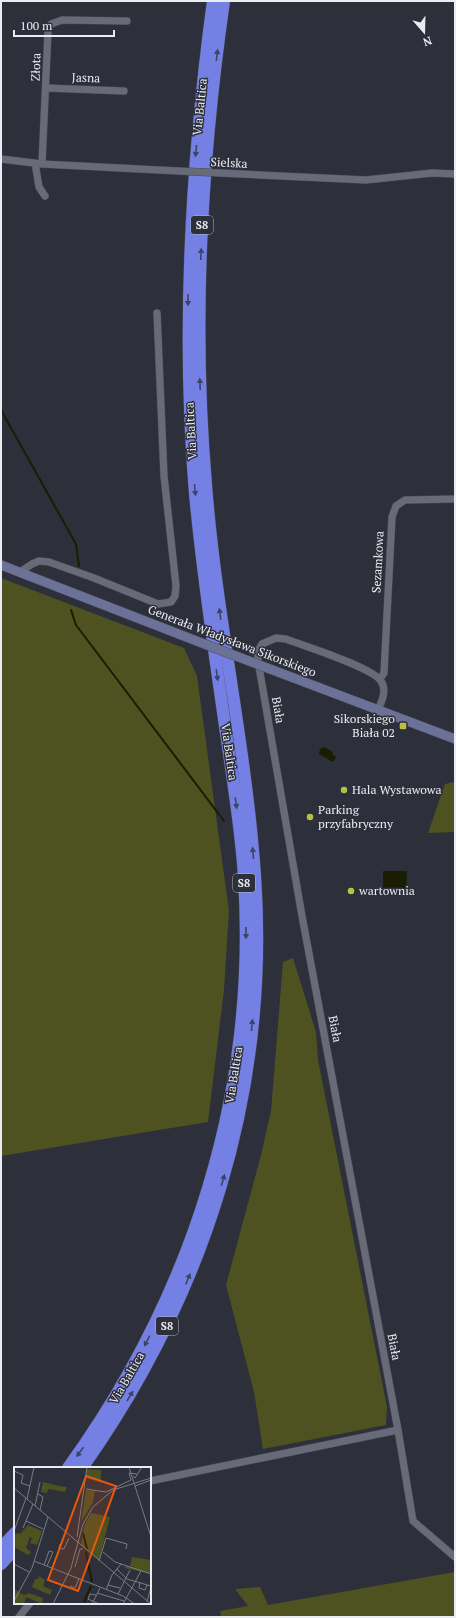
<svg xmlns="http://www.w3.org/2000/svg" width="456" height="1618" font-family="'PT Serif',serif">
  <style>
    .green { fill: #4e5221 }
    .water { fill: #1b1d03 }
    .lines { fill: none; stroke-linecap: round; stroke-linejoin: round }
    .stream { stroke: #1b1d03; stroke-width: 2 }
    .street-casing { stroke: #484a53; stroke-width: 8 }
    .secondary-casing { stroke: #484a53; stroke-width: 10 }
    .highway-casing { stroke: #484a53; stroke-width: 13 }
    .street { stroke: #686a77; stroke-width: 7 }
    .secondary { stroke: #6c7198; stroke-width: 9 }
    .highway { stroke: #7580e5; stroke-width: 12 }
    .street-bridge-casing { stroke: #484a53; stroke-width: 8; stroke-linecap: butt }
    .secondary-bridge-casing { stroke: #484a53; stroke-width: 10; stroke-linecap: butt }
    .street-bridge { stroke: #686a77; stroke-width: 7 }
    .secondary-bridge { stroke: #6c7198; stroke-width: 9 }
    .oneway { fill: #3f4365 }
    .poi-dot { fill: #b8c147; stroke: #2d2f3a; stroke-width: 1.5 }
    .labels { text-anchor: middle; stroke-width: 3; stroke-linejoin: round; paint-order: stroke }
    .shield { fill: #2d2f3a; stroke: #b2b3bc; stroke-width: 1 }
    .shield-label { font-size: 11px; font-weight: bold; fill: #ebecf3 }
    .street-label { font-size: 12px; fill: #ebecf3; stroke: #2d2f3a }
    .poi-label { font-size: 12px; fill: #ebecf3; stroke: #2d2f3a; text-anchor: start }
    .inset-river { fill: none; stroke: #1b1d03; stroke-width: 2 }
    .inset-road { fill: none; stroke: #797b84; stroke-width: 1 }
    .view { fill: #e8590c; fill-opacity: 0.15; stroke: #e8590c; stroke-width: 2 }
    .inset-edge { fill: none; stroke: #ebecf3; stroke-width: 2 }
  </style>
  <rect width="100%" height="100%" fill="#2d2f3a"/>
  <path class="green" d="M 1,578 L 184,648 L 197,676 L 229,911 L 224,990 L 208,1122 L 1,1156 Z
    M 455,782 L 455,832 L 428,833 L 445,784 Z
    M 293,958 L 316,1032 L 318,1060 L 387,1407 L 386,1425 L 263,1449 L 254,1392 L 226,1285 L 261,1155 L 271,1111 L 283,962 Z
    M 455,1572 L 455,1617 L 221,1617 L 220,1611 L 248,1606 L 235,1589 L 260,1587 L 268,1605 Z"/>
  <path class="water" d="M 324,747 L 333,752 L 332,754 L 336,757 L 333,762 L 319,754 L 320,749 Z
    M 383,871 L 407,871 L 406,893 L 383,893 Z"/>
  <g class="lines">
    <path class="stream" d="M 1,410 L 76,544 L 79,566
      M 71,610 L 76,625 L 224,821"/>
    <g class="street-casing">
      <path id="street" d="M 46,88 L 124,91
        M 1,159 L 42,164 L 178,171
        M 35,163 L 39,187 L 45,196
        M 42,164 L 48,31 L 51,24 L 62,20 L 127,21
        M 220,173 L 366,180 L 432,173 L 455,174
        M 20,572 L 32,564 L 39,561 L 49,562 L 94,578 L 158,604 L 171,602 L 175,596 L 176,586 L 164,476 L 157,313
        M 380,679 L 384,673 L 392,517 L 396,506 L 405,500 L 455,499
        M 378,709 C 383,700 387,690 381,681 C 372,667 304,646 286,639 L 276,638 L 262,644 L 258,651 L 258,661 L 302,916 L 398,1430 L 413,1521 L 455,1557
        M 150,1481 L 398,1430
        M 19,1617 L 30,1603"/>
    </g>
    <g class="secondary-casing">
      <path id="secondary" d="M 1,565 L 194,640
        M 270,669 L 455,739"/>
    </g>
    <g class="highway-casing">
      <path id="highway" d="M 68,1468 C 193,1295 258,1091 244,877 C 241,826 232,776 225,726 C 214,649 202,571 195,493 C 181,328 191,164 213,1
        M 82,1468 C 206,1293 270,1090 255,876 C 246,745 216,616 206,485 C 192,323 201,161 224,1
        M 1,1548 L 15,1533
        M 1,1564 L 15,1549"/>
    </g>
    <use href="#street" class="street"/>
    <use href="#secondary" class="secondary"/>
    <use href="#highway" class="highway"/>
    <g class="street-bridge-casing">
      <path id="street-bridge" d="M 178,171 L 220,173"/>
    </g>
    <g class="secondary-bridge-casing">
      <path id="secondary-bridge" d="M 194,640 L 270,669"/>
    </g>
    <use href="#street-bridge" class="street-bridge"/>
    <use href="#secondary-bridge" class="secondary-bridge"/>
  </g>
  <defs><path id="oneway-solid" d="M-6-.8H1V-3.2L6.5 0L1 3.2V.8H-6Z"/></defs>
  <g class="oneway">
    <use href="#oneway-solid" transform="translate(217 55) rotate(-83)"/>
    <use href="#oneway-solid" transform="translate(196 151) rotate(95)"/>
    <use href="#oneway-solid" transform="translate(201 254) rotate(-88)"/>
    <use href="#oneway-solid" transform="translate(188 300) rotate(91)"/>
    <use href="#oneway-solid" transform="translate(200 384) rotate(-92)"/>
    <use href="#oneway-solid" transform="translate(195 490) rotate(85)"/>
    <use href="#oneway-solid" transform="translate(220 614) rotate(-97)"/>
    <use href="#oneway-solid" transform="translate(217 675) rotate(82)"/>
    <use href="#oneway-solid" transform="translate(236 803) rotate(82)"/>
    <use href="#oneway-solid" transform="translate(253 853) rotate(-95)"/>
    <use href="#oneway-solid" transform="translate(246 933) rotate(90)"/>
    <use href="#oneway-solid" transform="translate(252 1025) rotate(-85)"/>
    <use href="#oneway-solid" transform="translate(223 1180) rotate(-74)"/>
    <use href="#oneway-solid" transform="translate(188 1279) rotate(-68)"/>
    <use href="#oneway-solid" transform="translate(147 1341) rotate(117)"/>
    <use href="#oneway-solid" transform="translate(130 1396) rotate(-59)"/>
    <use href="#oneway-solid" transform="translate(80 1452) rotate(126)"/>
  </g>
  <g class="poi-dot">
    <rect x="399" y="722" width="8" height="8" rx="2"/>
    <circle cx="344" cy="790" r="4"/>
    <circle cx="310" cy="817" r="4"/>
    <circle cx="351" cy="891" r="4"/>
  </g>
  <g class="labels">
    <g class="shield">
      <rect x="191" y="216" width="22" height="18" rx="3"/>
      <rect x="233" y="874" width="22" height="18" rx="3"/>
      <rect x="156" y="1317" width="22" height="18" rx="3"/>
    </g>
    <g class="shield-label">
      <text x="202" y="229">S8</text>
      <text x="244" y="887">S8</text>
      <text x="167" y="1330">S8</text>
    </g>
    <g class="street-label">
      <text transform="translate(36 67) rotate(-88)" y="4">Złota</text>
      <text transform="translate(86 78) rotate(2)" y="4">Jasna</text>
      <text transform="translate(200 107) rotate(-84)" y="4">Via Baltica</text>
      <text transform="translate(229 163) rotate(3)" y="4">Sielska</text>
      <text transform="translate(191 431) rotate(-93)" y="4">Via Baltica</text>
      <text transform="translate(378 562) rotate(-87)" y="4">Sezamkowa</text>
      <text transform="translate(232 641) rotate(21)" y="4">Generała Władysława Sikorskiego</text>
      <text transform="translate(278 710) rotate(80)" y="4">Biała</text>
      <text transform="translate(229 752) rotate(82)" y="4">Via Baltica</text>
      <text transform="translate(335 1029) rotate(79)" y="4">Biała</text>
      <text transform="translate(234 1075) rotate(-81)" y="4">Via Baltica</text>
      <text transform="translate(394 1347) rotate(79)" y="4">Biała</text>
      <text transform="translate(127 1378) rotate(-60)" y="4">Via Baltica</text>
    </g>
    <g class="poi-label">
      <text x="395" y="723" text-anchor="end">Sikorskiego<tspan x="395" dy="14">Biała 02</tspan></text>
      <text x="352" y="794">Hala Wystawowa</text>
      <text x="318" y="814">Parking<tspan x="318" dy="14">przyfabryczny</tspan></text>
      <text x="359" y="895">wartownia</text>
    </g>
  </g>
  <g transform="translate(14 1467)">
    <rect width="137" height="137" fill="#2d2f3a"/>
    <path d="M 73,2 L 87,3 L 87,15 L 71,11 ZM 29,15 L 45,19 L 53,20 L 51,25 L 34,22 L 33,26 L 27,25 ZM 72,23 L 81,24 L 79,35 L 67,55 ZM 77,46 L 96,50 L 85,93 L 67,78 L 70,59 ZM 14,58 L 28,64 L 23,78 L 16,76 L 18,71 L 16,70 L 12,81 L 17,85 L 14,88 L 0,80 L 0,67 L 7,66 ZM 118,90 L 137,93 L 137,107 L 111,101 L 112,99 L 122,101 L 116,99 ZM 25,109 L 31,113 L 29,119 L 38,123 L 36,128 L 18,120 L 21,112 L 24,112 ZM 0,122 L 10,128 L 15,126 L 29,131 L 28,137 L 12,130 L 10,137 L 0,137 Z" fill="#4e5221"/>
    <path class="inset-river" d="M 69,66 L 73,82M 72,85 L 78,115M 70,135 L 77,119"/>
    <path class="inset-road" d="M 115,0 L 137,70M 0,4 L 9,8 L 8,13M 119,9 L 121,11 L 128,0M 8,13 L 7,16 L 16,19M 121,19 L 137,13M 0,21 L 137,137M 72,22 L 92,25 L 117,13 L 115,6 L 123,7M 24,27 L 29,30 L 26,43M 13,32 L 20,0M 21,39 L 26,15M 12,54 L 29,62M 9,61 L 19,37M 0,64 L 12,31M 63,70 L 73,0M 46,77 L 45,81 L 50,82 L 55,71M 89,85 L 101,95 L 137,107M 20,94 L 109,129 L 121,137M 85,94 L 92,71 L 113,77 L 112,82M 0,97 L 15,105M 30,98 L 35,84 L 39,85 L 33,99M 61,100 L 66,82 L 69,82M 103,102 L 113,112 L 137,119M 126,115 L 125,121 L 131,123 L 133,118M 94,118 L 106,121M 56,119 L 61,121 L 65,112M 92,123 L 98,108 L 107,97M 83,126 L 110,134M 104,127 L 116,103M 82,128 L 76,127 L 74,132 L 85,137M 0,134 L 18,101 L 34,50M 133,135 L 137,120M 39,137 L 57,101 L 69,57 L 79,40 L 99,23 L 137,11M 78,137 L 86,121M 109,137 L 127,104"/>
    <path class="view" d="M 72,9 L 102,19 L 64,124 L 34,113 Z"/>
    <rect width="137" height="137" class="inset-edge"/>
  </g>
  <rect width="456" height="1618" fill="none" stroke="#ebecf3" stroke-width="4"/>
  <g transform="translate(424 32) rotate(160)" stroke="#2d2f3a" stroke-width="3" paint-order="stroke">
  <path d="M0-3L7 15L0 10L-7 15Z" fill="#ebecf3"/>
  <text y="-6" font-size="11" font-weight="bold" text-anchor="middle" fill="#ebecf3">N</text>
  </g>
  <path d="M14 30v6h100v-6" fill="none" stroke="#ebecf3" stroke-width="2"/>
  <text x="20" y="30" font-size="12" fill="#ebecf3" stroke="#2d2f3a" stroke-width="3" paint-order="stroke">100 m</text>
</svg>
